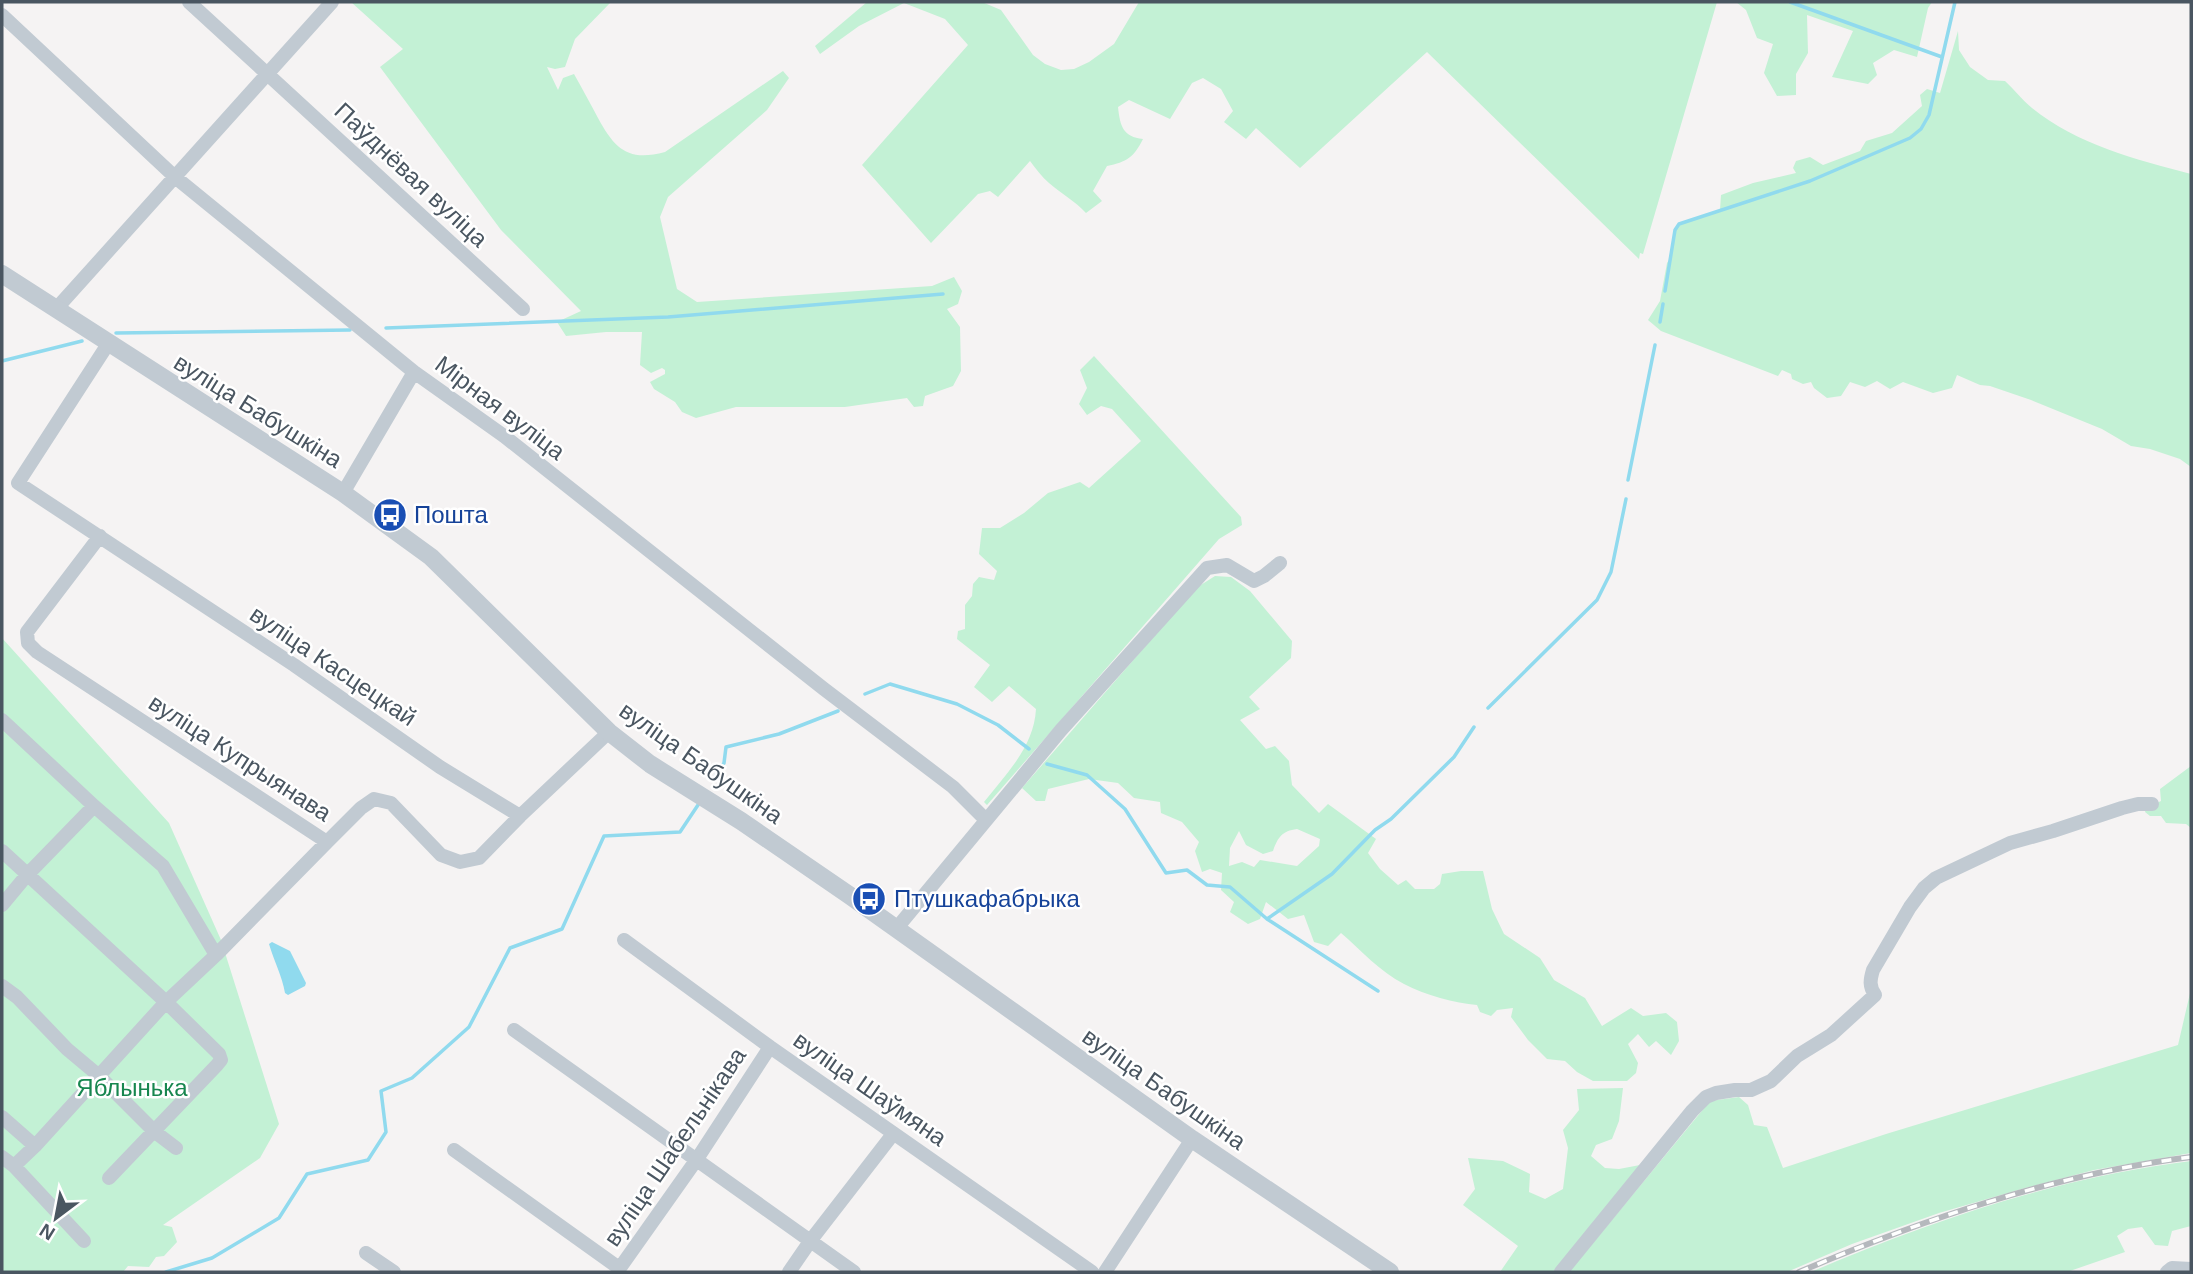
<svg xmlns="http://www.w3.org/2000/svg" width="2193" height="1274" font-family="Arial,sans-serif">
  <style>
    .green { fill: #c3f1d5; fill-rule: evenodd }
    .water { fill: #90daee }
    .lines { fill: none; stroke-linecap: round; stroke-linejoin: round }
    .stream { stroke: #90daee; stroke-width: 3.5 }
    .minor { stroke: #c1cad2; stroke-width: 14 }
    .tertiary { stroke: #c1cad2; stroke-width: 18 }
    .rail-casing { stroke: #b5b8bd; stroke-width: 6 }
    .rail { stroke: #fff; stroke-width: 3.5; stroke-dasharray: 10; stroke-linecap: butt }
    .labels { text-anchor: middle; stroke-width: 5; stroke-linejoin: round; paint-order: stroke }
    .street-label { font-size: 24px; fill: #4a5661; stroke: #fff }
    .transit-label { font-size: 24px; fill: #164399; stroke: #fff; text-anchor: start }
    .park-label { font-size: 24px; fill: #17864f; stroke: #fff }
  </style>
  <rect width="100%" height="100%" fill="#f5f3f3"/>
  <path class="green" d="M 351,2 L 611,2 L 575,39 L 565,67 L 555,69 L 547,67 L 558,90 L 563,78 L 574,74 C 582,88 590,103 598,118 C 615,149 628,162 665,152 L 783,71 L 789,78 L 767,110 L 668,197 L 660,217 L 677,289 L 697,302 L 932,286 L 954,277 L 962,291 L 958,304 L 947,309 L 960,327 L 961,371 L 953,386 L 925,396 L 923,406 L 914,407 L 907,398 L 845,407 L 736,407 L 696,418 L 682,412 L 675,402 L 654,389 L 650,382 L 665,374 L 665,370 L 662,368 L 651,373 L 640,365 L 642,332 L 606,332 L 566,336 L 557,322 L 581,311 L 501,230 L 380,67 L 403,49 Z
    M 867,2 L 982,2 L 1001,10 L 1033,55 L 1045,64 L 1061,70 L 1074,69 L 1089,62 L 1114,44 L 1139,2 L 1390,2 L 1394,3 L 1404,2 L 1717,2 L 1643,254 L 1640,253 L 1639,259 L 1427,52 L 1300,168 L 1256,128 L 1246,139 L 1224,122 L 1233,111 L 1221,89 L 1203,78 L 1192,83 L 1170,119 L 1129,100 L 1118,107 C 1120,126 1123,137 1143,139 C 1134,157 1127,162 1107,166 L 1093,191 L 1102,201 L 1086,213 C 1075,201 1062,194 1049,183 C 1042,177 1036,169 1030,161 L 998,197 L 990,191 L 978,194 L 931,243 L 862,165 L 968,45 L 945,19 L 904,3 L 859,26 L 820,54 L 815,46 Z
    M 1736,2 L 1932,2 L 1928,8 L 1917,57 L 1894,50 L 1873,63 L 1877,75 L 1868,84 L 1832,77 L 1853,31 L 1807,15 L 1808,53 L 1796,74 L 1796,95 L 1777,96 L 1764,73 L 1773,44 L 1757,38 L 1746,10 Z
    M 1958,31 L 1959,50 L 1970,67 L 1988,80 L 2005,81 C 2014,89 2022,100 2032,108 C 2076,144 2137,160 2191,174 L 2191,467 L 2180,459 L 2150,449 L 2131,446 L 2102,429 L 2031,400 L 1990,386 L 1980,385 L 1957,375 L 1952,388 L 1933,393 L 1903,382 L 1890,389 L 1877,381 L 1865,387 L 1850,382 L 1841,396 L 1827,398 L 1814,388 L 1811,382 L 1803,384 L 1792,379 L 1791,374 L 1782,370 L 1778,376 L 1661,331 L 1648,320 L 1660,301 L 1667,263 L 1671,257 L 1675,230 L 1679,224 L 1720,210 L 1721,195 L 1753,183 L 1796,173 L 1793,168 L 1796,161 L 1810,157 L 1823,165 L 1860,151 L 1866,141 L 1892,133 L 1922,106 L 1920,95 L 1927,89 L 1940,93 Z
    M 1094,356 L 1241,517 L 1242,525 L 1219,539 L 987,805 L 984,802 C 1006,774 1034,747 1036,709 L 1009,686 L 992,702 L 974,687 L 990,665 L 957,639 L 958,631 L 965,629 L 965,605 L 972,596 L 973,584 L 979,577 L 994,580 L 997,571 L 979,554 L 982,528 L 1000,528 L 1024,513 L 1048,493 L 1080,482 L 1089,488 L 1141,441 L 1112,409 L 1101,406 L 1087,415 L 1079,404 L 1087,388 L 1080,370 Z
    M 1215,576 L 1231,577 L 1250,591 L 1292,641 L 1291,658 L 1249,697 L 1260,709 L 1240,720 L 1266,749 L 1275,746 L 1289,761 L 1292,785 L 1319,813 L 1328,804 L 1376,839 L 1368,853 L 1380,869 L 1398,885 L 1406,880 L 1415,889 L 1434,889 L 1440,884 L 1442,874 L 1461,871 L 1483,871 L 1492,909 L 1504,934 L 1540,958 L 1554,980 L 1585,998 L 1602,1026 L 1631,1008 L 1643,1016 L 1666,1013 L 1677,1022 L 1679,1041 L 1671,1055 L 1656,1041 L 1649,1047 L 1638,1034 L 1628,1044 L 1638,1063 L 1636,1073 L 1627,1081 L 1593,1081 L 1577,1072 L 1565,1061 L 1547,1059 L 1528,1040 L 1511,1017 L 1513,1008 L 1497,1010 L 1491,1016 L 1480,1012 L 1477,1005 C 1455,1003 1425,995 1404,984 C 1380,972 1361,950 1341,933 L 1328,946 L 1314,942 L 1304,915 L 1288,919 L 1266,902 L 1260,919 L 1248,924 L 1230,912 L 1234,902 L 1221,890 L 1222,873 L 1210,869 L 1202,872 L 1195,851 L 1199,842 L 1182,822 L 1161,813 L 1160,802 L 1134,798 L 1118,783 L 1089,779 L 1048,789 L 1045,801 L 1036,801 L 1022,788 L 1196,588 ZM 1297,829 L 1320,839 L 1319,846 L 1297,866 L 1260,860 L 1254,867 L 1242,862 L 1229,866 L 1230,848 L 1239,831 L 1246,845 L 1263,854 L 1273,851 C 1278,837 1282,831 1297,829 Z
    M 2,638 L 169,823 L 221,940 L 279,1124 L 260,1158 L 163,1225 L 172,1227 L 177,1242 L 164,1256 L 156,1257 L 149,1267 L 128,1266 L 123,1272 L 2,1272 Z
    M 2191,766 L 2191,828 L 2186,824 L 2166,823 L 2161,816 L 2150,816 L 2145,812 L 2146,808 L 2161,801 L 2160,789 Z
    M 2191,989 L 2191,1153 L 2094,1170 L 2025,1188 L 1939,1213 L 1852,1244 L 1787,1272 L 1569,1272 L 1710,1101 L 1739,1097 L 1748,1105 L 1754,1125 L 1767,1127 L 1783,1168 L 1886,1134 L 2178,1045 Z
    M 1623,1088 L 1619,1121 L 1612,1139 L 1596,1145 L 1591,1156 L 1605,1168 L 1619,1169 L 1640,1165 L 1553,1272 L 1500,1272 L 1518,1246 L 1463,1205 L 1475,1189 L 1468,1158 L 1503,1161 L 1530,1174 L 1529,1192 L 1545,1199 L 1563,1189 L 1568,1148 L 1563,1130 L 1579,1110 L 1577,1089 Z
    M 2191,1161 L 2191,1226 L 2172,1231 L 2168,1246 L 2155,1245 L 2142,1227 L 2128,1229 L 2117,1236 L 2125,1252 L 2067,1272 L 1811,1272 C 1932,1220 2060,1177 2191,1161 Z"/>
  <path class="water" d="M 272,942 L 290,951 L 306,983 L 305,986 L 288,995 L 285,993 C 282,976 274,961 269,944 Z"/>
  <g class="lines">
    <path class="stream" d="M 1790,2 L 1942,57
      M 1665,291 L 1675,230 L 1679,224 L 1810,181 L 1910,138 L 1921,129 L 1929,115 L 1955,2
      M 1660,322 L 1663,304
      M 386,328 L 668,317 L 943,294
      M 116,333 L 350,330
      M 2,361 L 82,341
      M 1628,480 L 1655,345
      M 865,694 L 890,684 L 957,704 L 998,725 L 1029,749
      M 1488,708 L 1597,600 L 1611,572 L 1626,499
      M 1047,764 L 1087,775 L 1125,809 L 1166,873 L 1187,870 L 1207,885 L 1230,887 L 1267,919 L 1378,991
      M 713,780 L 724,763 L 726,747 L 779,734 L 838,711
      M 1267,919 L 1332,874 L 1375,830 L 1391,819 L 1454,757 L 1474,727
      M 166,1272 L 212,1258 L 279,1218 L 307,1174 L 368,1160 L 386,1132 L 381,1091 L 412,1078 L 469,1027 L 510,948 L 562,929 L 604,836 L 680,832 L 698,805"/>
    <path class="minor" d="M 189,2 L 523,309
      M 2,15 L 175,177 L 414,372 L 504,436 L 824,689 L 953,787 L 985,819
      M 56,309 L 332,2
      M 108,344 L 18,483 L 294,665 L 440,767 L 520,816 L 609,732
      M 343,493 L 414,372
      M 100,536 L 27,632 L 28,643 L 37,652 L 327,842 L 361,808 L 374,799 L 391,803 L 441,855 L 460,862 L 479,858 L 520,816
      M 2,720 L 94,806 L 163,866 L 216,955
      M 2,851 L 166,1002 L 219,1054 L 221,1060 L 217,1065 L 109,1178
      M 2,905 L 27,875 L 94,806
      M 896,929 L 1061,730 L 1207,568 L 1227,565 L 1254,581 L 1264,576 L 1280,563
      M 624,940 L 770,1047 L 1092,1272
      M 2,986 L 17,997 L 67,1049 L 98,1075 L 155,1132 L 176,1148
      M 514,1030 L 854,1272
      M 2,1117 L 35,1146
      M 454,1150 L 619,1268
      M 2,1157 L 14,1166 L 84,1241
      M 14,1166 L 35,1146 L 166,1002 L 216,955 L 327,842
      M 366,1253 L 394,1272
      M 617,1272 L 697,1159 L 770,1047
      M 789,1272 L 811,1240 L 893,1134
      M 1105,1272 L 1192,1139
      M 1561,1272 L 1692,1111 L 1706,1097 L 1716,1093 L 1735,1090 L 1751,1090 L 1771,1081 L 1797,1056 L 1831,1035 L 1875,995 C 1869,986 1870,980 1873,970 L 1910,907 L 1924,888 L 1936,878 L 2010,843 L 2053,831 L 2122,808 L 2138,804 L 2152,804
      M 2167,1272 L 2172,1268 L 2191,1269"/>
    <path class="tertiary" d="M 2,274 L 343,493 L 431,557 L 609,732 L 650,764 L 741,821 L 849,895 L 1192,1139 L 1390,1272"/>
    <g class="rail-casing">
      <path id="rail" d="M 1799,1272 C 1924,1219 2056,1174 2191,1157"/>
    </g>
    <use href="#rail" class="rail"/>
  </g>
  <defs>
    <g id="bus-disc" transform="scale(1.75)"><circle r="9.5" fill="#1a4fb4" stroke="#fff"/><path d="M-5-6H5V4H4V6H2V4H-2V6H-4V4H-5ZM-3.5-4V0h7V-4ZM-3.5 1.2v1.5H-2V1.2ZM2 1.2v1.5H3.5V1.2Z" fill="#fff"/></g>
  </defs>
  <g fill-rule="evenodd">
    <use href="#bus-disc" x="390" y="515"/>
    <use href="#bus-disc" x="869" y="899"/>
  </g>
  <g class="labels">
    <g class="street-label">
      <text transform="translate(411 175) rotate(43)" y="8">Паўднёвая вуліца</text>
      <text transform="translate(500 408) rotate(37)" y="8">Мірная вуліца</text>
      <text transform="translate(258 411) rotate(32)" y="8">вуліца Бабушкіна</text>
      <text transform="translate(333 666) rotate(34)" y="8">вуліца Касцецкай</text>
      <text transform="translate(240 758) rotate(33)" y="8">вуліца Купрыянава</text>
      <text transform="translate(701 763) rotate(35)" y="8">вуліца Бабушкіна</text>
      <text transform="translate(870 1089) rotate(35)" y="8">вуліца Шаўмяна</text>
      <text transform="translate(1164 1089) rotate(35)" y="8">вуліца Бабушкіна</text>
      <text transform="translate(675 1147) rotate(-56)" y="8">вуліца Шабельнікава</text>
    </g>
    <g class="transit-label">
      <text x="414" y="523">Пошта</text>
      <text x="894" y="907">Птушкафабрыка</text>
    </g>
    <g class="park-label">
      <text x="132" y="1096">Яблынька</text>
    </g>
  </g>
  <rect width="2193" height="1274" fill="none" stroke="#4a5661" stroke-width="7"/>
  <g transform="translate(56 1218) rotate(212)" stroke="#ffffff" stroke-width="5" paint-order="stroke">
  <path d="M0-5L12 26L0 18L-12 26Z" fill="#4a5661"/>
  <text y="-10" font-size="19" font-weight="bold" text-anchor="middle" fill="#4a5661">N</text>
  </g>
</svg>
